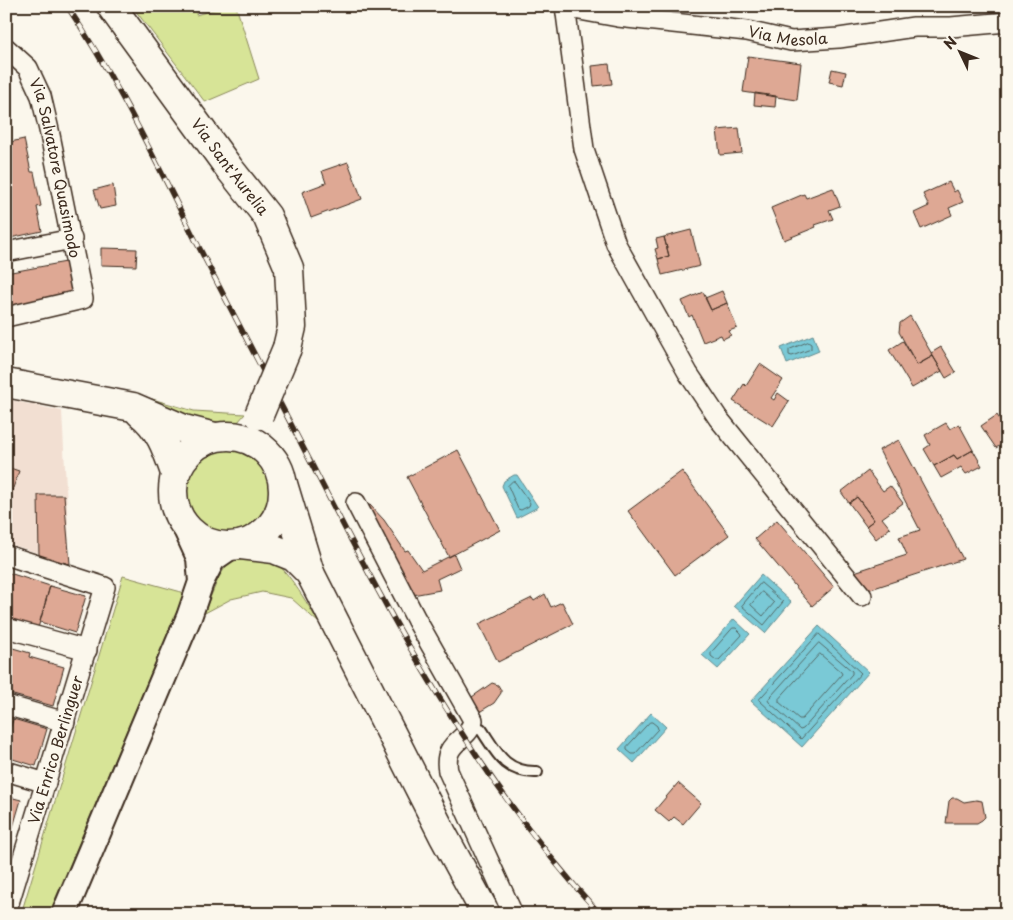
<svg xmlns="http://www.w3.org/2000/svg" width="1013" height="920" font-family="'Playpen Sans',sans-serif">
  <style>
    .built { fill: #f2dfd2 }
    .green { fill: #d7e497; stroke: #89875a }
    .water { fill: #7ac9d6; stroke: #61898c }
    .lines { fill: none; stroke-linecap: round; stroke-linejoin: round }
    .shore { stroke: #546a68; stroke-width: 1 }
    .building { fill: #dea894; stroke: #3b2a1e }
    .service-casing { stroke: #3b2a1e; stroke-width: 14 }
    .minor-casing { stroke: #3b2a1e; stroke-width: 22 }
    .tertiary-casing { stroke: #3b2a1e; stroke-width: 28 }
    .secondary-casing { stroke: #3b2a1e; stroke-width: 31 }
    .service { stroke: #fbf7ec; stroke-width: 10 }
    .minor { stroke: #fbf7ec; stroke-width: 19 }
    .tertiary { stroke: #fbf7ec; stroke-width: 24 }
    .secondary { stroke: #fbf7ec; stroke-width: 28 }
    .rail-casing { stroke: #3b2a1e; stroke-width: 5.5 }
    .rail { stroke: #fbf7ec; stroke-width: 4; stroke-dasharray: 11; stroke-linecap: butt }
    .secondary-bridge-casing { stroke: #3b2a1e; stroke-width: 31; stroke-linecap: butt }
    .secondary-bridge { stroke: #fbf7ec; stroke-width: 28 }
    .labels { text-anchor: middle; stroke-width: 4.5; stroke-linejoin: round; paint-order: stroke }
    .street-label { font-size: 15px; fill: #3b2a1e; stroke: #fbf7ec }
  </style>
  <rect width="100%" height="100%" fill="#fbf7ec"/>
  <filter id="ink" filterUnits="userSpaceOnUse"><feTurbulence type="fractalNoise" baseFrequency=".02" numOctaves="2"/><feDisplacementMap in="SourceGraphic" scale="10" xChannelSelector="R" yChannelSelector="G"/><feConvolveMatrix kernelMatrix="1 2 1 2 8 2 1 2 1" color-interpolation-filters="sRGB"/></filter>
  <g filter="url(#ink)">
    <path class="built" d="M 6,399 L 62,411 L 70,563 L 6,543 Z"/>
    <path class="green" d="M 132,6 L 198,6 L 196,15 L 226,6 L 236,6 L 259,79 L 205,102 Z
      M 152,399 L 194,411 L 245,414 L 229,432 C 190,432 181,422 152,399 Z
      M183 489a43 43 0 1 1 86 0a43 43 0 1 1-86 0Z
      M 245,555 C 251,556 259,554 265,556 C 283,560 309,607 319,623 L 291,598 L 262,592 L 231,599 L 203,614 L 219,577 L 230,560 Z
      M 123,576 L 185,593 L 49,914 L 21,914 Z"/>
    <path class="water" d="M 813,335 L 819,351 L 787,364 L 781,348 Z
      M 514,475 L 517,475 L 538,507 L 517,518 L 502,486 L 504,481 Z
      M 761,575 L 791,602 L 765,633 L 734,606 Z
      M 734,619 L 750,634 L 718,669 L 702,655 Z
      M 819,626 L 869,672 L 802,747 L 751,701 Z
      M 651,713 L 666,727 L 634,763 L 619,749 Z"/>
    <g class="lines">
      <path class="shore" d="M 808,342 L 811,344 L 811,349 L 792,356 L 789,355 L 789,350 Z
        M 513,481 L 515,482 L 530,503 L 529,506 L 521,510 L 518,509 L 508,486 Z
        M 761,583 L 783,602 L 764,625 L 742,606 Z
        M 762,592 L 774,603 L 763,616 L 751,605 Z
        M 733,628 L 736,628 L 741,633 L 742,635 L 719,660 L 716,660 L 711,656 L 711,653 Z
        M 819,634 L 861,673 L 801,739 L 759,700 Z
        M 819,643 L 852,671 L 852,674 L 803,729 L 800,730 L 769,702 L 768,700 Z
        M 820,654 L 841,672 L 842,674 L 802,719 L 799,719 L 779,702 L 779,699 Z
        M 650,722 L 652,722 L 657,726 L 658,729 L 635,754 L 632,754 L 627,750 L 627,747 Z"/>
    </g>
    <path class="building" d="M 748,56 L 801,63 L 797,100 L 743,92 Z
      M 609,64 L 612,84 L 594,86 L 592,66 Z
      M 832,69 L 846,72 L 843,85 L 829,82 Z
      M 755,93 L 776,96 L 775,107 L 754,105 Z
      M 739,128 L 742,153 L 720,155 L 717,130 Z
      M 24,139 L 31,172 L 34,172 L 41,206 L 37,207 L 42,231 L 10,238 L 6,219 L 6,143 Z
      M 348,162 L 362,199 L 311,218 L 302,192 L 326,183 L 322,171 Z
      M 949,182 L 954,192 L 957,190 L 963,202 L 949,208 L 952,215 L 921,229 L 914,213 L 929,206 L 923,194 Z
      M 113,185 L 116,206 L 100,209 L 94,190 Z
      M 833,188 L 840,206 L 829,210 L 833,219 L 815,225 L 816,227 L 784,240 L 771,208 L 804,194 L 806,198 Z
      M 691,230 L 700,266 L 662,275 L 658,259 L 669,256 L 664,237 Z
      M 664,237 L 669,256 L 658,259 L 655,249 L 658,248 L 656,239 Z
      M 101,248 L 137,249 L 136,266 L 101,265 Z
      M 66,262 L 72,294 L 6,307 L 6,273 Z
      M 722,291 L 727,303 L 711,310 L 705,298 Z
      M 703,292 L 711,310 L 727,303 L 737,328 L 729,331 L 731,335 L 723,339 L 721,335 L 703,342 L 692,315 L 689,317 L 682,301 Z
      M 910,316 L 933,356 L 917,365 L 899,332 L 900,323 Z
      M 903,341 L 917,365 L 933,356 L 942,371 L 912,388 L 889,350 Z
      M 941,347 L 956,372 L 946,378 L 931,353 Z
      M 760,364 L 783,380 L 771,398 L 774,400 L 778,393 L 789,401 L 773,426 L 733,401 L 744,384 L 746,386 Z
      M 997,415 L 1007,430 L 1007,441 L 996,448 L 981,426 Z
      M 946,423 L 950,429 L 959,424 L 973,450 L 957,459 L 954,455 L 934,466 L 924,449 L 930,445 L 925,435 Z
      M 899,440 L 963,559 L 868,590 L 845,575 L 907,555 L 899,537 L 920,530 L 879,450 Z
      M 458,450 L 500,530 L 449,557 L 407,477 Z
      M 973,450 L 982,466 L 966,474 L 961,467 L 941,478 L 934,466 L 954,455 L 957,459 Z
      M 6,453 L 11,455 L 7,467 L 19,471 L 6,508 Z
      M 682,471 L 729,535 L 675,575 L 628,511 Z
      M 868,471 L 883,491 L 890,486 L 903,503 L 882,518 L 890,528 L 876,539 L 866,526 L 874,520 L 857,497 L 849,503 L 841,492 Z
      M 38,495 L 64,495 L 70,564 L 39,556 Z
      M 857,497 L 874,520 L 866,526 L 849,503 Z
      M 370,505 L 384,520 L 405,551 L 408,550 L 422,570 L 454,554 L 460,568 L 437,579 L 440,590 L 407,596 L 365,507 Z
      M 777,520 L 834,587 L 812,606 L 755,539 Z
      M 6,572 L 50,586 L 38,628 L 6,618 Z
      M 50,586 L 86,596 L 75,633 L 40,622 Z
      M 545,594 L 551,607 L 562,602 L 573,624 L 498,662 L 479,624 L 532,598 L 534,601 Z
      M 6,646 L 30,653 L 29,657 L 64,667 L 53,706 L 6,693 Z
      M 492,683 L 498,685 L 501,690 L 501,693 L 494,703 L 481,711 L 478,711 L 471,699 L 472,697 Z
      M 6,717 L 13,719 L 6,742 Z
      M 13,719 L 47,729 L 36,766 L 6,757 L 6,742 Z
      M 678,783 L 701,803 L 683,824 L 674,817 L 669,822 L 655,810 Z
      M 6,796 L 21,800 L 6,851 Z
      M 952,798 L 957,798 L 964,802 L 976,800 L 982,801 L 985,817 L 982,820 L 977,823 L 946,823 L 949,801 Z"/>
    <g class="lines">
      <g class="service-casing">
        <path id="service" d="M 472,728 L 481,729 C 497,753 505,773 537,772"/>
      </g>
      <g class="minor-casing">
        <g id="minor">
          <path d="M 565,6 L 584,149 L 616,244 L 688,373 L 718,418 L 862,596"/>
          <path id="s1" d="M 570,6 L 574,9 L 618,17 L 747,31 L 791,41 L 839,38 L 914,27 L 951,27 L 1007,22"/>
          <path id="s2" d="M 6,48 L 28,68 L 41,96 L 49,130 L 83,299 L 6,317"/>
          <path d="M 6,252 L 72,239"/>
          <path d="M 356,503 L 416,619 L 473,720 C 470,741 442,740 448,771 L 513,914"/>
          <path d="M 6,555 L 105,587 L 6,913"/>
          <path d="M 6,628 L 87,650"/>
          <path d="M 6,705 L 65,722"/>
          <path d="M 6,771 L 46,783"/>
        </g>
      </g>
      <g class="tertiary-casing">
        <path id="tertiary" d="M 183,523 L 199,558 L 201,582
          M 64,914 L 189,617 L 201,582 L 213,559 L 232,546"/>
      </g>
      <g class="secondary-casing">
        <g id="secondary">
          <path id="s3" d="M 111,6 L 229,168 L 267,216 L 289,268 L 292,327 L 287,348"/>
          <path d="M 6,383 L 133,407 L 184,429 L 215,437"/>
          <path d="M 140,413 C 160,428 167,450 175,473"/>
          <circle cx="228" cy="491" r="55"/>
          <path d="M 283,484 L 310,573 L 443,835 L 486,914"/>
          <path d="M 241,545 L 274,549 L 294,557 L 310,573"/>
        </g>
      </g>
      <use href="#service" class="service"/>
      <use href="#minor" class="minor"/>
      <use href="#tertiary" class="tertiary"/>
      <use href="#secondary" class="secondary"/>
      <g class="rail-casing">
        <path id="rail" d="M 67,6 C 120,84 159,169 202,253 C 236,320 272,387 307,455 C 390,617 475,779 600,914"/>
      </g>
      <use href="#rail" class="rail"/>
      <g class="secondary-bridge-casing">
        <path id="secondary-bridge" d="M 259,415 L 287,348"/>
      </g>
      <use href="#secondary-bridge" class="secondary-bridge"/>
    </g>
  </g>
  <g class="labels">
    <g class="street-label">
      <text dy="5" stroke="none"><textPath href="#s1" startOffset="221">Via Mesola</textPath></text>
      <text dy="5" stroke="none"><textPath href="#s3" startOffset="200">Via Sant'Aurelia</textPath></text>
      <text dy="5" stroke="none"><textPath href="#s2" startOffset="134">Via Salvatore Quasimodo</textPath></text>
      <text transform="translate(56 750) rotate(-73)" y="5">Via Enrico Berlinguer</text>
    </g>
  </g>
  <rect width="1013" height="920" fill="none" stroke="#fbf7ec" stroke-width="25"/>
  <rect x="12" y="12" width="988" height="895" fill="none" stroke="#3b2a1e" stroke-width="2" filter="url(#ink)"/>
  <g transform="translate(960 52) rotate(313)" stroke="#fbf7ec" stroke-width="4" paint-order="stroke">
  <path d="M0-4L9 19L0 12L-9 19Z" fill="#3b2a1e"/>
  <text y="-8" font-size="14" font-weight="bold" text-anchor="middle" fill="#3b2a1e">N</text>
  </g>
</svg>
